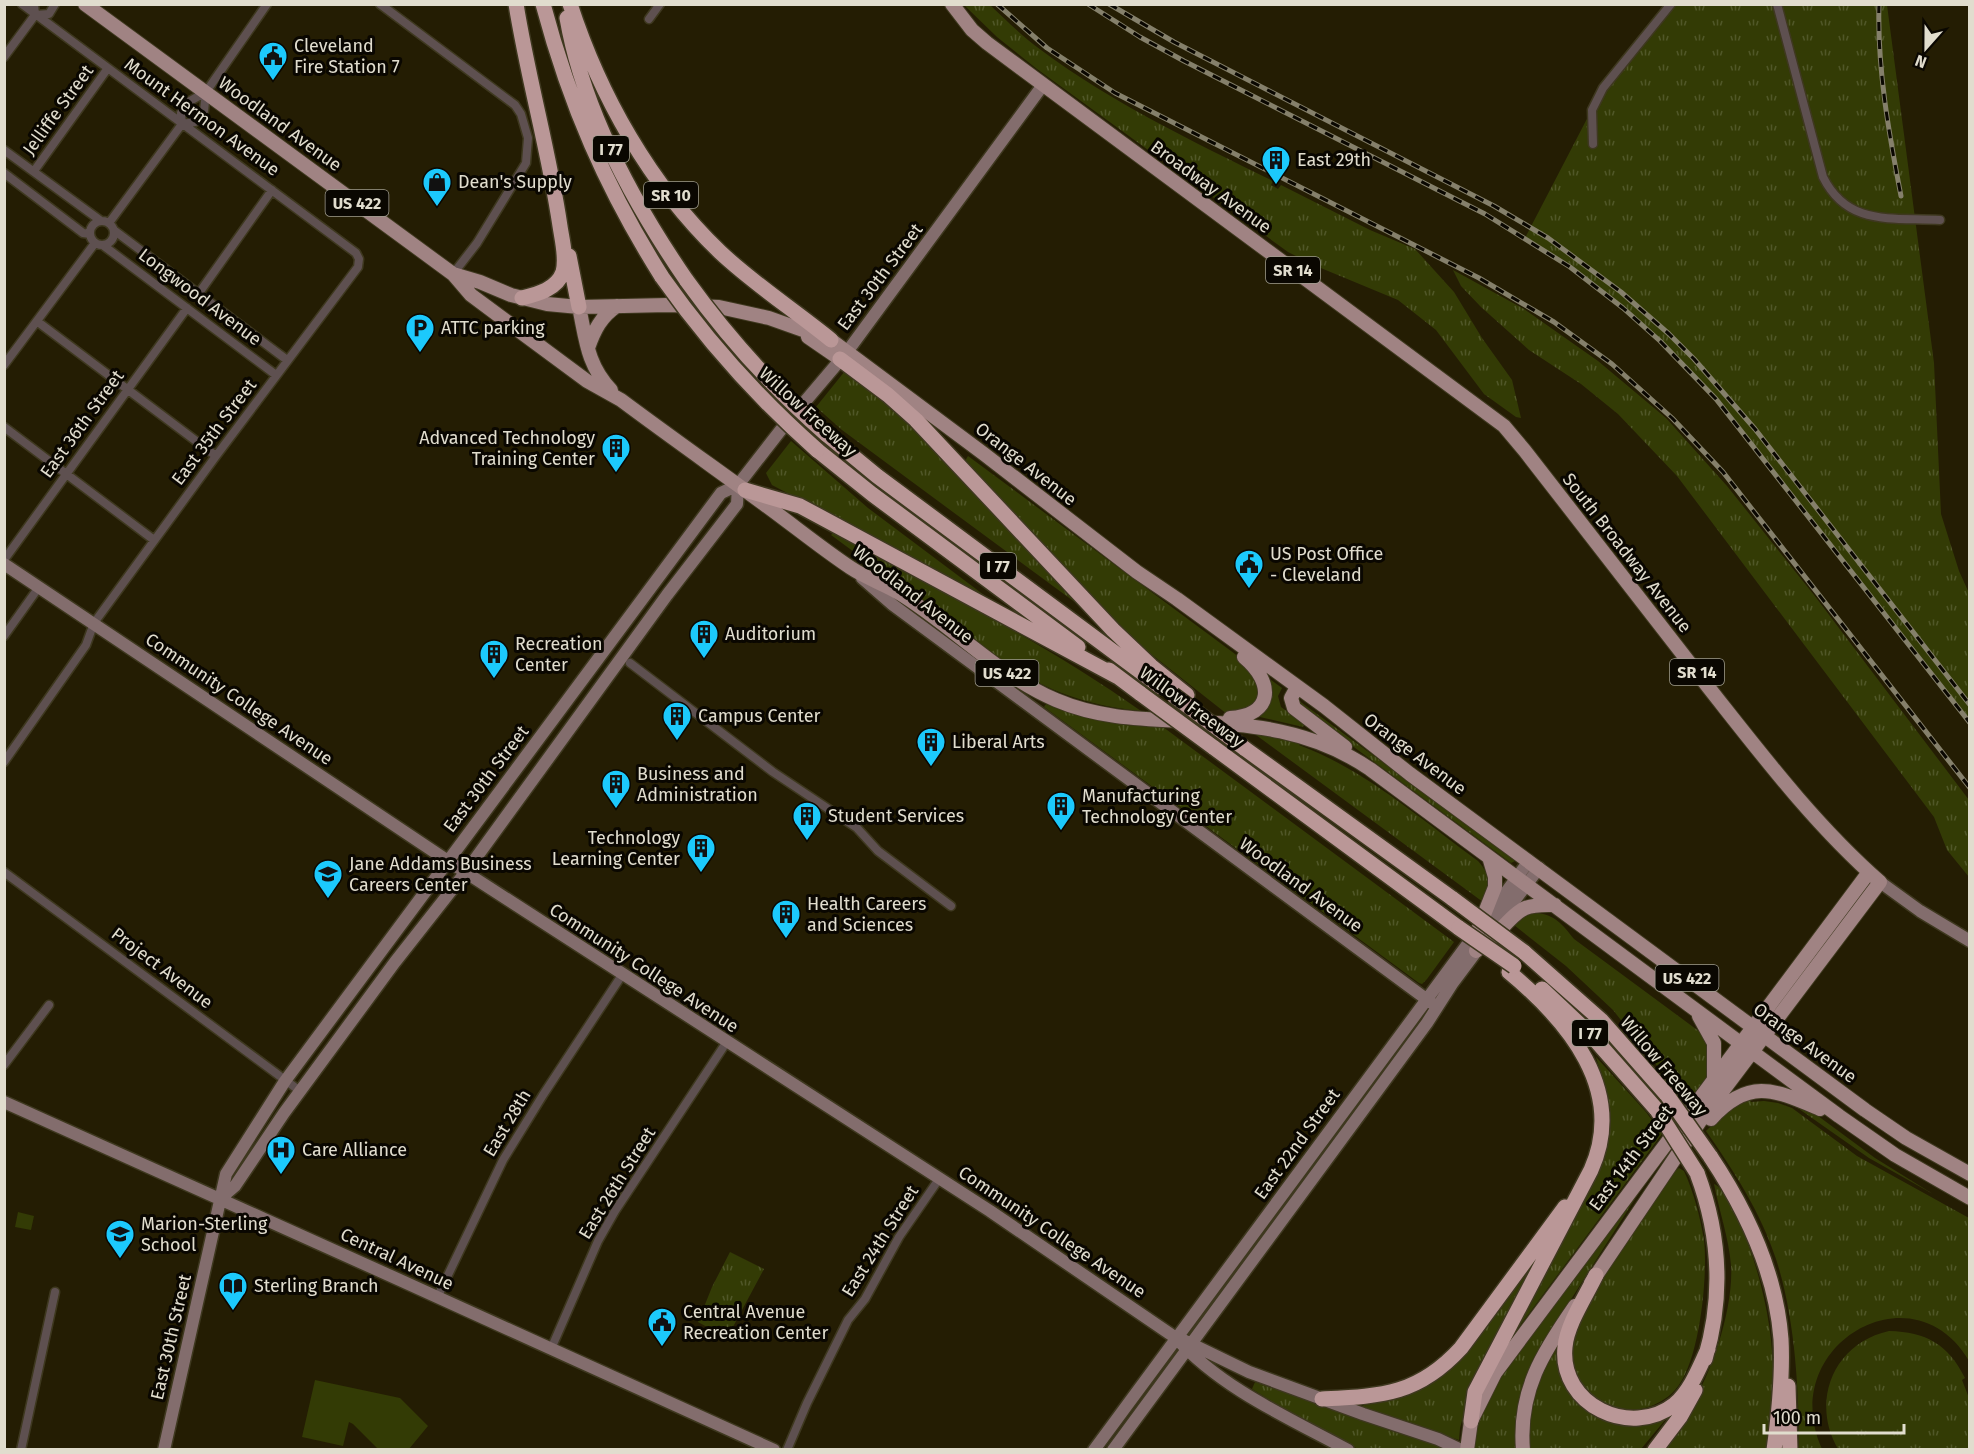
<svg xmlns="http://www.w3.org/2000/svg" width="1974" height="1454" font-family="'Fira Sans',sans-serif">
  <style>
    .grass { fill: url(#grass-tufts) }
    .park { fill: #333b05 }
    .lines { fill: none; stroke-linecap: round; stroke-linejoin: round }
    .street-casing { stroke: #3e381f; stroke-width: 11 }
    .secondary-casing { stroke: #3e381f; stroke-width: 15 }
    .primary-casing { stroke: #3e381f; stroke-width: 16 }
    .highway-casing { stroke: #3e381f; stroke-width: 18 }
    .street { stroke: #5e5050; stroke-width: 8 }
    .secondary { stroke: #836d6d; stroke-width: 12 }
    .primary { stroke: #a08383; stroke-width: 14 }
    .highway { stroke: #ba9797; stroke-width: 15 }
    .rail-casing { stroke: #85806b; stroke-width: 5 }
    .rail { stroke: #0a0701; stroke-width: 3; stroke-dasharray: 9; stroke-linecap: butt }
    .highway-bridge-casing { stroke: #3e381f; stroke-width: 18; stroke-linecap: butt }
    .highway-bridge { stroke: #ba9797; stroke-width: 15 }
    .labels { text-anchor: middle; stroke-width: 6; stroke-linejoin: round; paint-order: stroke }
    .shield { fill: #0a0701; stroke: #a09d90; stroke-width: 1.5 }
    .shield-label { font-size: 16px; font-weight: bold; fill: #e1ddce }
    .poi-label { font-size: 18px; fill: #e1ddce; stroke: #0a0701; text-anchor: start }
    .street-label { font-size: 18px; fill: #e1ddce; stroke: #0a0701 }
  </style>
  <defs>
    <pattern id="grass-tufts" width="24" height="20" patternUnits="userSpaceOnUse" patternTransform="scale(1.5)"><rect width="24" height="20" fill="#333b05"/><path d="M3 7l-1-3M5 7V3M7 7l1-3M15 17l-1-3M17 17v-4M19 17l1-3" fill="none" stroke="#505728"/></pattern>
  </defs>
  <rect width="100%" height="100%" fill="#241d03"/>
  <path class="grass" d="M 964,5 L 990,5 C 1006,20 1023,37 1041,50 C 1112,103 1194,142 1273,181 L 1271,185 L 1278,189 L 1281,185 L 1370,230 L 1415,249 L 1454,292 L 1482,338 L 1512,380 L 1521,418 L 1516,417 L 1484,394 L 1436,330 L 1398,300 L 1316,266 L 1288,252 L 1037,69 L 997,37 Z
    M 1671,5 L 1887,5 L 1934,363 L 1941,514 L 1959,571 L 1969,593 L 1969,723 L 1716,399 L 1660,341 L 1623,308 L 1570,267 L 1525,238 L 1603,88 Z
    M 1453,270 L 1524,309 L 1598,361 L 1666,418 L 1727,486 L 1814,595 L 1969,800 L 1969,877 L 1947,850 L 1934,817 L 1677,476 L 1618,414 L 1581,384 L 1529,350 L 1481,307 L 1461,286 Z
    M 845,371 L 880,392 L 1078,600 L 1076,603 L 842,430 L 816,407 Z
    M 791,441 L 868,508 L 992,601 L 772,485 L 766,473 Z
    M 968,456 L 1235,654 L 1250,667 L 1260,685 C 1256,710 1250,708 1227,714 L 1137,643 L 965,461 Z
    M 834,532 C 937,589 1044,642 1141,711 C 1090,706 1052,693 1009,666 L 831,535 Z
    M 1271,680 L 1282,688 L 1278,696 L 1281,707 L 1304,724 L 1303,727 L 1260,717 L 1271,691 Z
    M 1298,700 L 1514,859 L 1515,861 L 1511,863 L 1301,708 Z
    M 1046,704 C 1084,719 1122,727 1163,727 L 1454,942 L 1427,979 L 1422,984 L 1419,983 L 1044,707 Z
    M 1252,732 L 1300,742 L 1299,745 C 1364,769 1422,820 1478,861 C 1492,877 1489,883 1483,902 Z
    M 1535,913 C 1555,914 1563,925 1574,939 L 1700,1032 L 1708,1048 L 1709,1075 L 1687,1104 L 1613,1010 L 1566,966 L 1514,925 L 1527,915 Z
    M 1596,1057 L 1646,1112 L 1662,1134 L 1519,1327 L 1516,1324 L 1597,1175 C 1616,1132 1609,1101 1596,1057 Z
    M 1750,1099 L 1751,1102 L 1764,1101 L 1778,1103 L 1792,1108 L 1857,1156 L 1969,1218 L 1969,1361 C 1914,1265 1775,1345 1822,1449 L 1799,1449 C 1799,1389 1795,1317 1776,1259 C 1761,1213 1734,1171 1706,1131 C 1720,1117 1731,1106 1750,1099 Z
    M 1792,1104 L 1814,1113 L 1875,1158 L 1933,1194 L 1869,1158 Z
    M 1653,1166 L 1656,1169 L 1640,1191 L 1533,1359 L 1522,1390 L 1516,1449 L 1473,1450 L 1478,1420 L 1493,1384 Z
    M 1679,1168 L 1684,1171 C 1694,1193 1700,1216 1704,1240 C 1708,1275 1700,1363 1675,1390 C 1667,1399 1656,1405 1645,1408 C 1623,1414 1603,1405 1587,1390 C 1576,1380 1567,1361 1569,1345 C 1574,1316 1596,1289 1611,1265 C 1632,1233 1653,1202 1675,1171 Z
    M 1714,1184 C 1725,1189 1734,1210 1739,1221 C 1770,1293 1782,1373 1767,1449 L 1660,1450 C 1669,1436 1680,1423 1689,1409 C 1712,1374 1734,1307 1731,1265 C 1729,1239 1719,1210 1714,1184 Z
    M 730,1252 L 764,1269 L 727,1338 L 698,1322 L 712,1287 Z
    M 1526,1267 L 1532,1270 L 1469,1395 L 1460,1428 L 1459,1440 L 1362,1408 L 1365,1402 L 1426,1383 Z
    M 1889,1331 C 1926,1332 1948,1344 1965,1378 L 1962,1380 L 1969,1398 L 1969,1449 L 1838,1449 C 1810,1401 1834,1343 1889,1331 Z
    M 1560,1335 L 1581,1403 L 1663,1417 L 1665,1420 L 1641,1449 L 1528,1450 L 1533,1393 Z
    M 1255,1382 L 1447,1449 L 1358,1449 L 1284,1409 L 1252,1389 Z"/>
  <path class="park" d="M 18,1212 L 34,1216 L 31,1230 L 15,1227 Z
    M 315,1380 L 400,1398 L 428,1426 L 409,1449 L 378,1449 L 353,1424 L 349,1422 L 343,1446 L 302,1437 Z"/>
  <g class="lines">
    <g class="street-casing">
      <path id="street" d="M 380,4 L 515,105 L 521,114 L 528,138 L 526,163 L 477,243 L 453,274
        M 1777,4 L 1823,177 C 1848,227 1892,217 1940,220
        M 36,15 L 49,14 L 55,4
        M 649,19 L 660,4
        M 4,57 L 35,15 L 34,4
        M 182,124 L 195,122 L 204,111 L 206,92 L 267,4
        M 1593,144 L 1592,110 L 1603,88 L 1671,4
        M 4,150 L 101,221
        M 34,171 L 108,68
        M 4,173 L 83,233 L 90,234
        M90 233a12 12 0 1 1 24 0a12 12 0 1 1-24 0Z
        M 109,223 L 182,124 L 181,113 L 190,101 L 206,92
        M 115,231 L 287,360
        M 104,246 L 276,375
        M 199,293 L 272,190
        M 38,322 L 216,456
        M 4,365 L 95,243
        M 4,427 L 154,540
        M 4,560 L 187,308
        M 4,636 L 39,587
        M 630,663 L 773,772 L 857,828 L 878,851 L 951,906
        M 4,762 L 86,645 L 94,623 L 216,456 L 358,267 L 359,259 L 356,253 L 22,4
        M 4,872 L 300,1091
        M 4,1065 L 49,1005
        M 437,1298 L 503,1160 L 543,1095 L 622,975
        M 551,1349 L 598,1241 L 615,1211 L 726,1043
        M 21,1450 L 55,1292
        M 787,1450 L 807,1403 L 848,1320 L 865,1299 L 899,1237 L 939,1179"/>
    </g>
    <g class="secondary-casing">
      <path id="secondary" d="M 4,564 L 448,861 L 990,1211 L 1176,1338 C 1222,1389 1289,1418 1348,1450
        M 862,578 L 893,605 L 1437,1007
        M 1880,882 L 1920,911 L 1970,941
        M 4,1102 C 262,1216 517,1334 774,1450
        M 221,1198 L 235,1186 L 284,1113 L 395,962 L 465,873 L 667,595 L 737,504 L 738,485
        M 1183,1340 L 1249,1372 L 1363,1414 L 1438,1439 L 1461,1450
        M 164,1450 L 226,1174 L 285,1081 L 721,493 L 738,485 L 780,431 L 847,352 L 1043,85
        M 1094,1450 L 1529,861
        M 1113,1450 L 1380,1087 L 1427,1023 L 1452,984 L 1539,868"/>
    </g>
    <g class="primary-casing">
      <path id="primary" d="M 85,4 L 453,274 L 471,295 L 587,381 L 621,400 C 668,435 716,469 764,504 C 793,525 821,548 851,568 C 866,578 884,584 899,593 C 953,626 997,675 1056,700 C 1098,718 1140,719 1184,721 C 1251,724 1313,730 1370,769 L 1839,1116 L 1895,1155 L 1970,1198
        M 952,4 L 972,30 L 987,43 L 1504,426 L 1525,451 C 1586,530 1647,609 1709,688 C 1762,755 1815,825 1880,882 L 1700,1121 L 1591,1283
        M 453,274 L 480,282 L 511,295 L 547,304 L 579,307 L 668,305 L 719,307 L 769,318 L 831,340 L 984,454 L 1137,572 L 1177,599 L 1324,706 L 1410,774 L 1865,1110 L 1906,1138 L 1970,1174
        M 579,307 C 586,339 587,365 611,390
        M 808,337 L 840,359
        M 588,348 C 594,331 601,316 617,306
        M 1297,687 L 1291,698 L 1294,708 L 1345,747
        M 1230,718 C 1274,715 1274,682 1244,657
        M 1478,930 L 1495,887 L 1495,877 L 1489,857
        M 1476,951 C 1485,944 1494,937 1502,928 C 1521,907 1526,904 1555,905
        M 1699,1016 L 1714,1043 L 1714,1077
        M 1711,1119 C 1749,1077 1775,1090 1820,1109
        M 1467,1450 L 1471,1421 L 1495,1373 L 1869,872
        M 1523,1450 C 1518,1391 1543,1352 1575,1306"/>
    </g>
    <g class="highway-casing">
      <path id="highway" d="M 516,4 C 528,79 549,151 560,226 C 562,240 567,258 563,272 C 557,289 538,294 522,298
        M 543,4 C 570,105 606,188 662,277
        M 570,4 C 600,96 650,185 720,252 C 754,284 794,310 831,340
        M 567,18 C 583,111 634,204 687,281
        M 569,256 L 579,307
        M 840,359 L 888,395 L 916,420 L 1113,630 L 1151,666 L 1187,695
        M 826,434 L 877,476 L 1161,687
        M 817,450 L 872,494 L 1078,647
        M 745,490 L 800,506 L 1118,677
        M 1109,670 L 1141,694
        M 1213,747 L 1459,928
        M 1244,748 L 1453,899
        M 1524,952 L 1601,1020 L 1667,1095
        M 1542,989 L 1591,1035 L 1657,1110
        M 1710,1156 C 1746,1210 1776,1273 1781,1339 C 1783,1375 1779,1413 1774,1450
        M 1697,1173 C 1720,1234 1724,1295 1705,1359
        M 1596,1275 C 1586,1296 1567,1324 1565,1347 C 1559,1405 1631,1439 1675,1404 C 1691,1390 1699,1368 1708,1349
        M 1788,1386 L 1790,1450
        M 1322,1399 C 1382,1396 1418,1395 1461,1348 L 1565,1207
        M 1471,1421 L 1475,1392 L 1591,1170 C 1627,1090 1568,1021 1509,972
        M 1655,1450 L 1680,1417 L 1695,1390"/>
    </g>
    <use href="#street" class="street"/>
    <use href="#secondary" class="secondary"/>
    <use href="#primary" class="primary"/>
    <use href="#highway" class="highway"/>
    <g class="rail-casing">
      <path id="rail" d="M 997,4 L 1047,48 L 1115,93 L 1479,278 L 1554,322 L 1612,364 L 1672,418 L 1723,472 L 1970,788
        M 1088,4 L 1140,37 L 1184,61 L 1485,214 L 1570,267 L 1623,308 L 1660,341 L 1716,399 L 1970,723
        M 1109,4 L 1174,42 L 1494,206 L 1548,238 L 1621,292 L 1669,334 L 1694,359 L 1755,429 L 1970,705
        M 1879,4 C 1877,68 1889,134 1901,196"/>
    </g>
    <use href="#rail" class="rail"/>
    <g class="highway-bridge-casing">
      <path id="highway-bridge" d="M 662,277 C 707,341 758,398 817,450
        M 687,281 C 728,338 773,388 826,434
        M 1141,694 L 1213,747
        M 1173,695 L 1244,748
        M 1453,899 L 1524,952
        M 1459,928 L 1514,966
        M 1667,1095 L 1710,1156
        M 1657,1110 L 1697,1173"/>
    </g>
    <use href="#highway-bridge" class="highway-bridge"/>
  </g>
  <defs>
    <g id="civic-pin" transform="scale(1.5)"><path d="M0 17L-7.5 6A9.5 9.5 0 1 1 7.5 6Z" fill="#1cc9fc" stroke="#0a0701"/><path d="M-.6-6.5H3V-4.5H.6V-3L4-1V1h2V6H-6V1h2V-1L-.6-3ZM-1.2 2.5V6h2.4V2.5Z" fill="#111"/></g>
    <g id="building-pin" transform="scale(1.5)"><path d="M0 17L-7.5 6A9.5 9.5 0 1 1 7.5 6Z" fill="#1cc9fc" stroke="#0a0701"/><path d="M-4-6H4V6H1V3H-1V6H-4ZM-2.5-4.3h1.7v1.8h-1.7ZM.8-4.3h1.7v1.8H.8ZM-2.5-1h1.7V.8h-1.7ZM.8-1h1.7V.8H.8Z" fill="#111"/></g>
    <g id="shop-pin" transform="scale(1.5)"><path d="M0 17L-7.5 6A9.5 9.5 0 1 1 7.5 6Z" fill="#1cc9fc" stroke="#0a0701"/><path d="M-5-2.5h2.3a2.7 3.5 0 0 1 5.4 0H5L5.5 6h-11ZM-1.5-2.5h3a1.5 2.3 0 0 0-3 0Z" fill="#111"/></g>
    <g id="parking-pin" transform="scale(1.5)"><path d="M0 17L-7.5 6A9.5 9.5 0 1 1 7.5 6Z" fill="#1cc9fc" stroke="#0a0701"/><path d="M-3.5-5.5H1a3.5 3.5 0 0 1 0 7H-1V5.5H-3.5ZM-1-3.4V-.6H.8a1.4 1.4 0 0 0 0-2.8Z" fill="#111"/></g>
    <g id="school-pin" transform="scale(1.5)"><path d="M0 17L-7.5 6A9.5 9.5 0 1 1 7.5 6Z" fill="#1cc9fc" stroke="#0a0701"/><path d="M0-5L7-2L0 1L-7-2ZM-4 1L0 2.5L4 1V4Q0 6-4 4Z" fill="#111"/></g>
    <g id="hospital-pin" transform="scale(1.5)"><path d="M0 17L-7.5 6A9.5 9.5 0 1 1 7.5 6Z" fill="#1cc9fc" stroke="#0a0701"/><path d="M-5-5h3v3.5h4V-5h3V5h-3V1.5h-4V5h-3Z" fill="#111"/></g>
    <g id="library-pin" transform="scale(1.5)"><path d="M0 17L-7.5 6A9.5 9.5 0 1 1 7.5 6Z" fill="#1cc9fc" stroke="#0a0701"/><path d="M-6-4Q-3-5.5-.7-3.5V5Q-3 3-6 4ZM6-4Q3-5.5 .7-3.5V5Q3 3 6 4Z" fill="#111"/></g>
  </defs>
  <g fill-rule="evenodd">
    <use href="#civic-pin" x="273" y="56"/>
    <use href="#building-pin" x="1276" y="160"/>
    <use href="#shop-pin" x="437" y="182"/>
    <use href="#parking-pin" x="420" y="328"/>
    <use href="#building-pin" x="616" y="448"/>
    <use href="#civic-pin" x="1249" y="564"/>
    <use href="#building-pin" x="704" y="634"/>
    <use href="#building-pin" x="494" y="654"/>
    <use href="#building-pin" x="677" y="716"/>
    <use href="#building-pin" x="931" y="742"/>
    <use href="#building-pin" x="616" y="784"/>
    <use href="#building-pin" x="1061" y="806"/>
    <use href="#building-pin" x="807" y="816"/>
    <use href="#building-pin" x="701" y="848"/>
    <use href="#school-pin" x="328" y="874"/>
    <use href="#building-pin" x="786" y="914"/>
    <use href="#hospital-pin" x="281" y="1150"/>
    <use href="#school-pin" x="120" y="1234"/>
    <use href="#library-pin" x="233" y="1286"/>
    <use href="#civic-pin" x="662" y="1322"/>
  </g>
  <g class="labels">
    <g class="shield">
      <rect x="593" y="136" width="36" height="26" rx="4.5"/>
      <rect x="644" y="182" width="54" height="26" rx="4.5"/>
      <rect x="325.5" y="190" width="63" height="26" rx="4.5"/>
      <rect x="1266" y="257" width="54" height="26" rx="4.5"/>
      <rect x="980" y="553" width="36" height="26" rx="4.5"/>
      <rect x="1670" y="659" width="54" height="26" rx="4.5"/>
      <rect x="975.5" y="660" width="63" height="26" rx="4.5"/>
      <rect x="1655.5" y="965" width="63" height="26" rx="4.5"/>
      <rect x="1572" y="1020" width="36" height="26" rx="4.5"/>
    </g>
    <g class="shield-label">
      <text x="611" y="155">I 77</text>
      <text x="671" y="201">SR 10</text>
      <text x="357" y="209">US 422</text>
      <text x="1293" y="276">SR 14</text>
      <text x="998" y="572">I 77</text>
      <text x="1697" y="678">SR 14</text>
      <text x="1007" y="679">US 422</text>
      <text x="1687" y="984">US 422</text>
      <text x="1590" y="1039">I 77</text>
    </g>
    <g class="poi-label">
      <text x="294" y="52">Cleveland<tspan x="294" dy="21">Fire Station 7</tspan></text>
      <text x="1297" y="166">East 29th</text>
      <text x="458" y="188">Dean's Supply</text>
      <text x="441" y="334">ATTC parking</text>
      <text x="595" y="444" text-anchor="end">Advanced Technology<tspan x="595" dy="21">Training Center</tspan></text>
      <text x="1270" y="560">US Post Office<tspan x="1270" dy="21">- Cleveland</tspan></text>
      <text x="725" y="640">Auditorium</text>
      <text x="515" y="650">Recreation<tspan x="515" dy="21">Center</tspan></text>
      <text x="698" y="722">Campus Center</text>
      <text x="952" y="748">Liberal Arts</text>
      <text x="637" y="780">Business and<tspan x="637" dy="21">Administration</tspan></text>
      <text x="1082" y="802">Manufacturing<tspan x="1082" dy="21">Technology Center</tspan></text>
      <text x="828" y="822">Student Services</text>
      <text x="680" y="844" text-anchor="end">Technology<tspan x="680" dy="21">Learning Center</tspan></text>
      <text x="349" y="870">Jane Addams Business<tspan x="349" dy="21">Careers Center</tspan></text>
      <text x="807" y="910">Health Careers<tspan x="807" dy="21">and Sciences</tspan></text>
      <text x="302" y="1156">Care Alliance</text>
      <text x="141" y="1230">Marion-Sterling<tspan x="141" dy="21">School</tspan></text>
      <text x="254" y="1292">Sterling Branch</text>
      <text x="683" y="1318">Central Avenue<tspan x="683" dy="21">Recreation Center</tspan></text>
    </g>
    <g class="street-label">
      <text transform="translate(58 110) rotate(-54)" y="6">Jelliffe Street</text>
      <text transform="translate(202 117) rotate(36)" y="6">Mount Hermon Avenue</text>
      <text transform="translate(280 124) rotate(36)" y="6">Woodland Avenue</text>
      <text transform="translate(1211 187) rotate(36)" y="6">Broadway Avenue</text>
      <text transform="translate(880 277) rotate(-53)" y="6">East 30th Street</text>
      <text transform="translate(200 297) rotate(37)" y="6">Longwood Avenue</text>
      <text transform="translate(808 412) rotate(42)" y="6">Willow Freeway</text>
      <text transform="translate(82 424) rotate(-54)" y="6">East 36th Street</text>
      <text transform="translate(214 432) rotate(-53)" y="6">East 35th Street</text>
      <text transform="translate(1026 464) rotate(38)" y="6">Orange Avenue</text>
      <text transform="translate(1627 553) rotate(52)" y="6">South Broadway Avenue</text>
      <text transform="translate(913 594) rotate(38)" y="6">Woodland Avenue</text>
      <text transform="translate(239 699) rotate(34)" y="6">Community College Avenue</text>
      <text transform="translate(1192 707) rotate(36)" y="6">Willow Freeway</text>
      <text transform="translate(1415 754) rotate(37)" y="6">Orange Avenue</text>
      <text transform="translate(486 779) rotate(-53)" y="6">East 30th Street</text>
      <text transform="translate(1301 885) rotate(36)" y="6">Woodland Avenue</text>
      <text transform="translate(162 968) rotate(37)" y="6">Project Avenue</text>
      <text transform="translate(644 968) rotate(33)" y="6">Community College Avenue</text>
      <text transform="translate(1805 1043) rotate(36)" y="6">Orange Avenue</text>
      <text transform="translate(1664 1066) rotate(50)" y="6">Willow Freeway</text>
      <text transform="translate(507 1123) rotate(-59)" y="6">East 28th</text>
      <text transform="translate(1297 1144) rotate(-54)" y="6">East 22nd Street</text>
      <text transform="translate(1631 1158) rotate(-53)" y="6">East 14th Street</text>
      <text transform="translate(617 1183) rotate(-58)" y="6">East 26th Street</text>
      <text transform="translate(1052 1232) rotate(34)" y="6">Community College Avenue</text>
      <text transform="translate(880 1241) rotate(-58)" y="6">East 24th Street</text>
      <text transform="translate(397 1259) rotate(25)" y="6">Central Avenue</text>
      <text transform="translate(171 1337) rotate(-77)" y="6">East 30th Street</text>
    </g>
  </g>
  <rect width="1974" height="1454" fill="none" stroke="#e1ddce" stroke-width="12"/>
  <g transform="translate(1926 48) rotate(201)" stroke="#0a0701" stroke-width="4.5" paint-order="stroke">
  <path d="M0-4.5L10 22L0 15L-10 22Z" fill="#e1ddce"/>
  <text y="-9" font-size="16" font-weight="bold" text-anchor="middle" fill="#e1ddce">N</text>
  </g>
  <path d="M1764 1424v9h140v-9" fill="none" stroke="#e1ddce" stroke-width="3"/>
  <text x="1773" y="1424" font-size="18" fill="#e1ddce" stroke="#0a0701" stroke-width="4.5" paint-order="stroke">100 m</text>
</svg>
